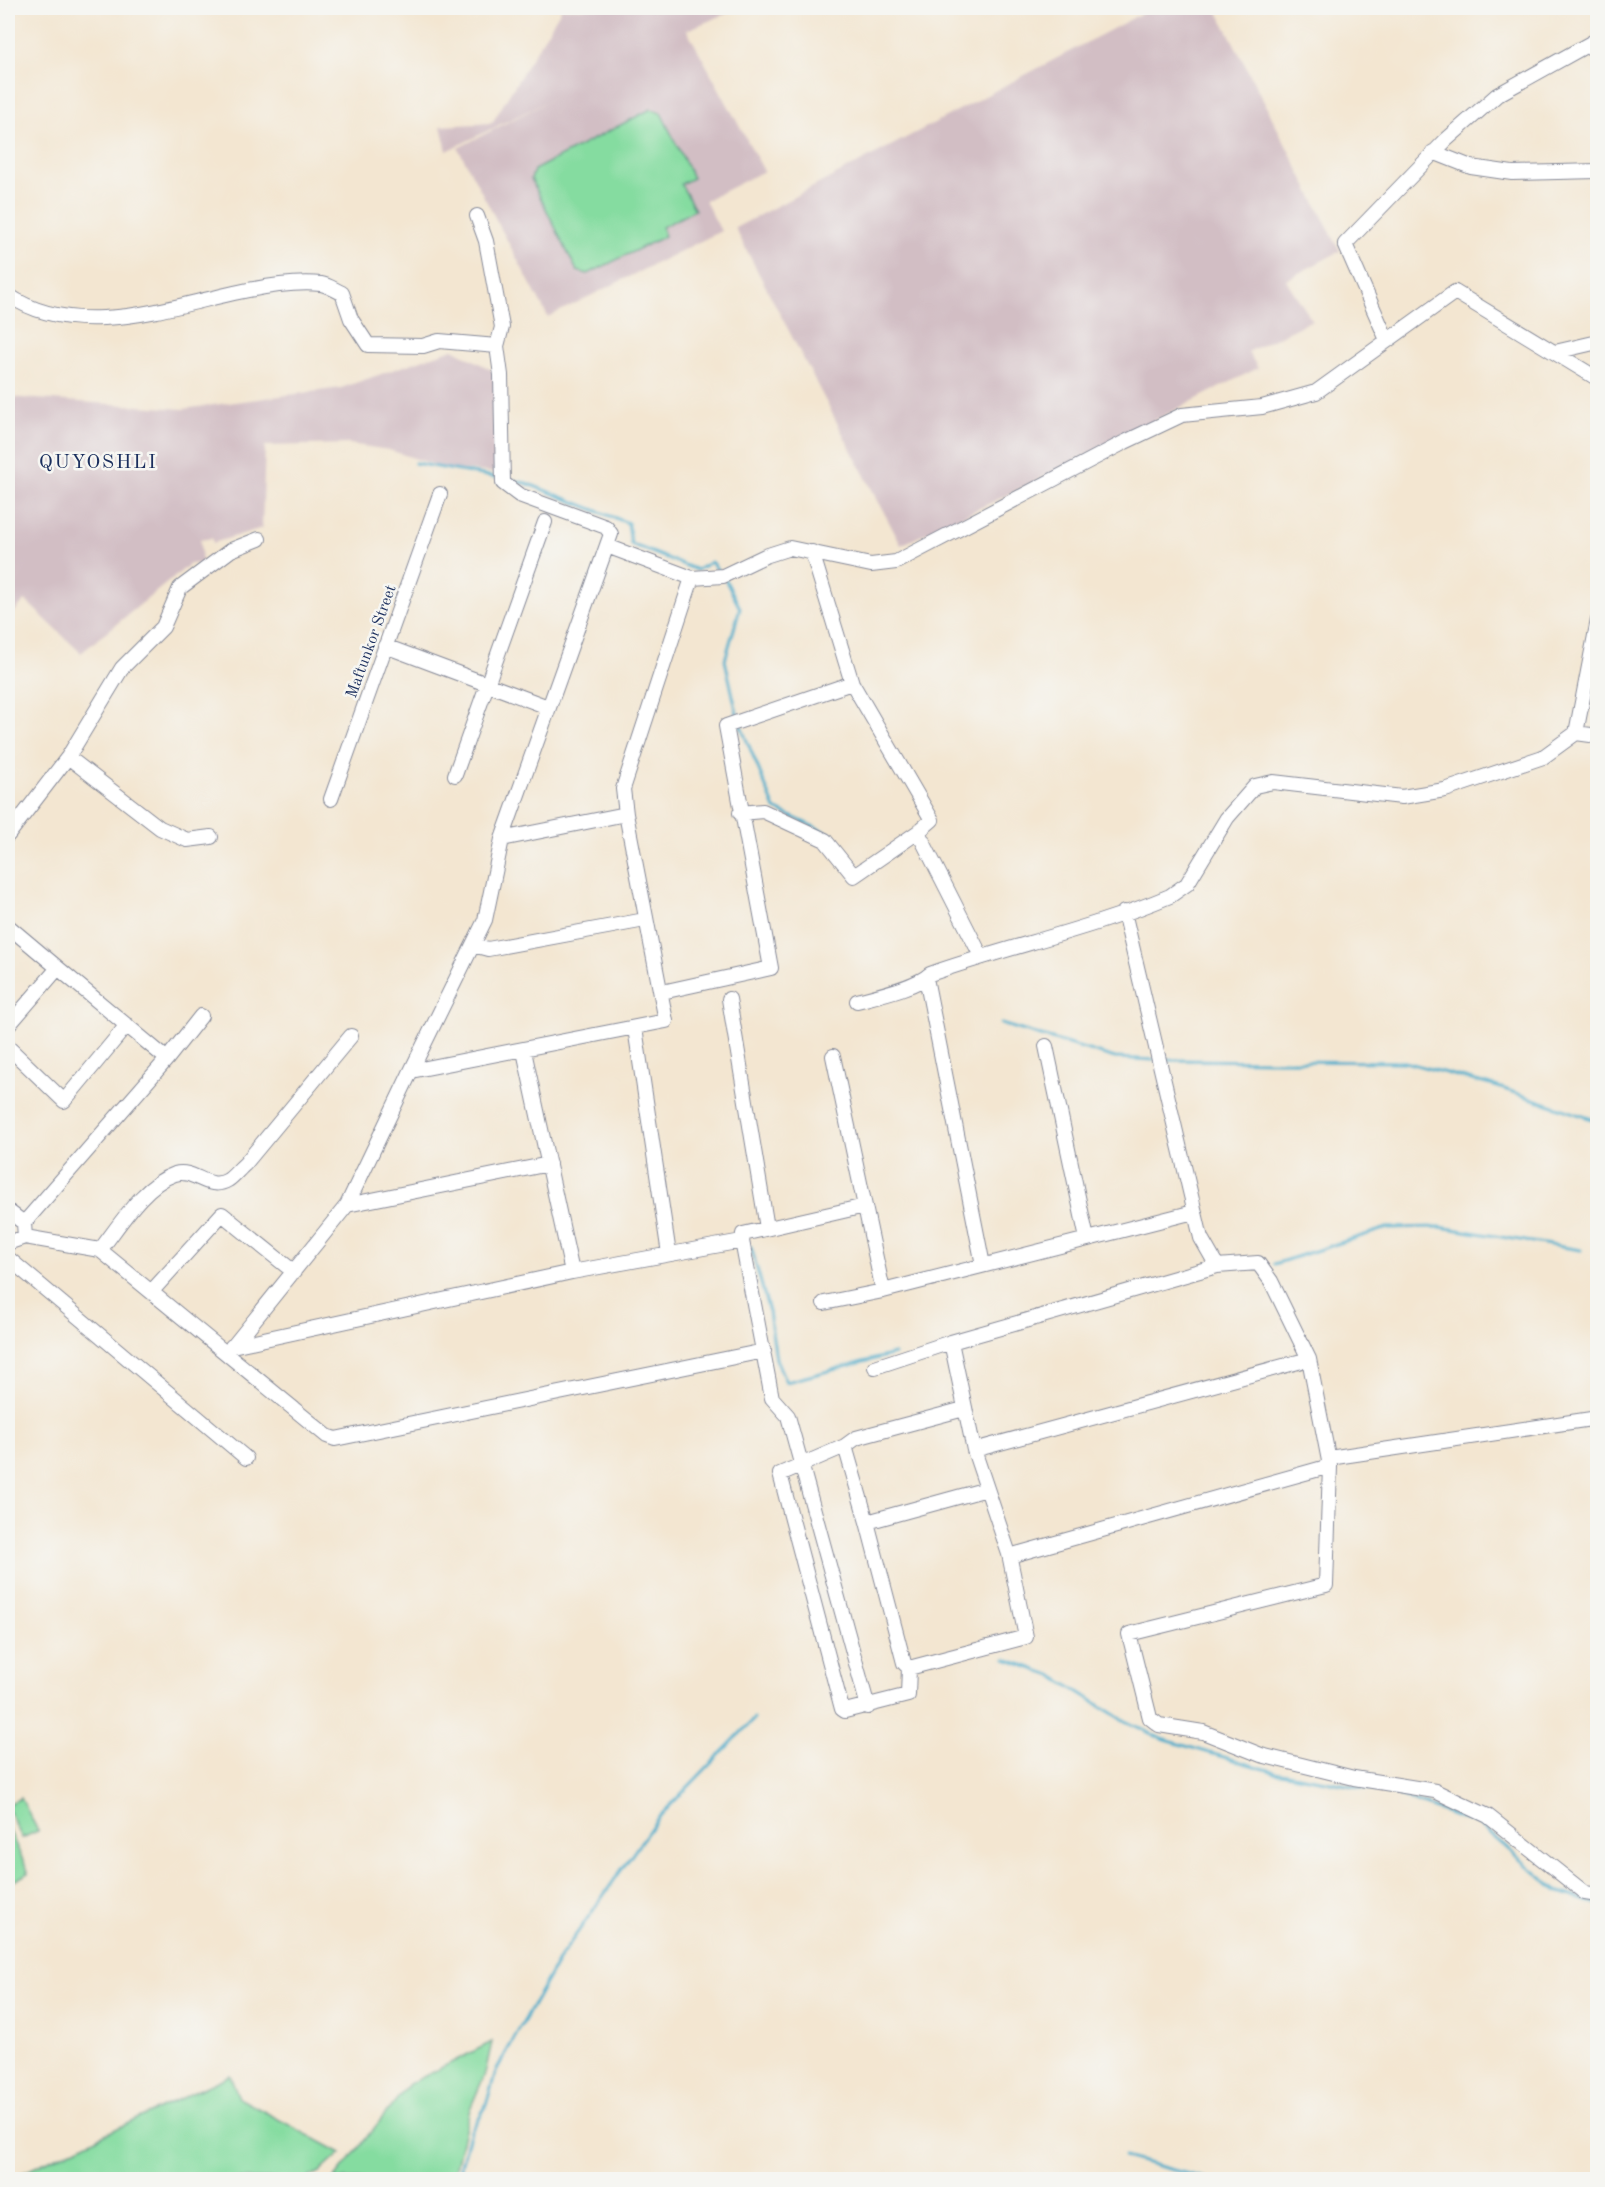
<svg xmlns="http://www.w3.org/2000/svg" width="1605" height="2187" font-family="'Old Standard TT',serif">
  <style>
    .industrial { fill: #d2bec4 }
    .green { fill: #85dca0; stroke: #50867f; stroke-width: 1.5 }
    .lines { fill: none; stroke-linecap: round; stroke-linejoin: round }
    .stream { stroke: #4bacca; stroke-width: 3 }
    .minor-casing { stroke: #878a98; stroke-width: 16 }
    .minor { stroke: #fff; stroke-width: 14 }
    .labels { text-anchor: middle; stroke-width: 5; stroke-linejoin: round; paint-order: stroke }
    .street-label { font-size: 16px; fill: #1b2f5e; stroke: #f6f6f2 }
    .quarter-label { font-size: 20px; letter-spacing: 1.5px; fill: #1b2f5e; stroke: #f6f6f2 }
  </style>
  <rect width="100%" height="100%" fill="#f6f6f2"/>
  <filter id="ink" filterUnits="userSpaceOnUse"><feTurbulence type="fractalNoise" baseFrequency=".0167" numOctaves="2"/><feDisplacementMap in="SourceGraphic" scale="12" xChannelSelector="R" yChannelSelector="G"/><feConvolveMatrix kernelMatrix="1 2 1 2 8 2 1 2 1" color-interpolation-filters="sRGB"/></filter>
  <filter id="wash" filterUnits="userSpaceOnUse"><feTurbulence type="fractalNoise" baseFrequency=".008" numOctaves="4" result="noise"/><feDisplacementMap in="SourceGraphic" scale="24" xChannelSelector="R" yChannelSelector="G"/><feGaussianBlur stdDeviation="1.35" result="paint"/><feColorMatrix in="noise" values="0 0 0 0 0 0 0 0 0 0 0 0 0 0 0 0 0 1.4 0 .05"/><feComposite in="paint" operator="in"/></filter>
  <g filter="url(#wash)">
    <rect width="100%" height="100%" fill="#f3e6d1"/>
    <path class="industrial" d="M 562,8 L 740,8 L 687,30 L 764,171 L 705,201 L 721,231 L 548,317 L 458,148 L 558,96 L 447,151 L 441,126 L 492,123 Z
      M 1152,8 L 1216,8 L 1340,251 L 1286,280 L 1312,320 L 1248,352 L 1258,368 L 1003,497 L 901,545 L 735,228 Z
      M 453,349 L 499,374 L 498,473 L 445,468 L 389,450 L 349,444 L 265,446 L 262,528 L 213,543 L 212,538 L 200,540 L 202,563 L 190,564 L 81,653 L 25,600 L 8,619 L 8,397 L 183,409 L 341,388 Z"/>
    <path class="green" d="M 651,109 L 661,113 L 693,178 L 681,184 L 695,210 L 662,227 L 665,236 L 588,274 L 577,271 L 531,179 L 534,170 Z
      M 21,1798 L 38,1831 L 22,1838 L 8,1809 L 8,1804 Z
      M 8,1828 L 29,1873 L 8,1884 Z
      M 492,2042 L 485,2074 L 470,2109 L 453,2179 L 334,2179 L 409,2084 Z
      M 230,2075 L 239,2098 L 341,2153 L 320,2172 L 305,2179 L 10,2179 Z"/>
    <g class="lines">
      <path class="stream" d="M 415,463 L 499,478
        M 508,480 L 526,483 L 628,523 L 631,544 L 697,570 L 711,562 L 719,571
        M 725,579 L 740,608 L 725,660 L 738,718
        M 740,724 L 775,809 L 830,834 L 848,858
        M 1001,1024 L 1115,1058 L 1154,1060
        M 1163,1060 L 1405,1062 L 1498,1087 L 1598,1121
        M 751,1247 L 769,1312 L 776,1359 L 786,1382 L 894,1354
        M 1274,1264 L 1387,1228 L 1440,1227 L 1581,1250
        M 1006,1659 L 1053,1676 L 1121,1719 L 1162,1739 L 1275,1772 L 1392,1793 L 1480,1825 L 1557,1891 L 1598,1905
        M 1124,2157 L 1211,2180
        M 462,2180 L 461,2165 L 471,2131 L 485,2108 L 497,2069 L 559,1959 L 657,1819 L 754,1719"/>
    </g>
  </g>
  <g filter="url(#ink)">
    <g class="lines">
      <g class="minor-casing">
        <path id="minor" d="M 1433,152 L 1471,167 L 1512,173 L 1598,171
          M 477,216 L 486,241 L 502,327 L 497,346 L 501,375 L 503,483 L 519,495 L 606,527 L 611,534 L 502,839
          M 8,295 C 74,340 163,309 234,293 C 261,287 293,281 321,284 C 328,285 335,290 342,293 L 351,319 L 368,345 L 423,346 L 439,341 L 497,346
          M 1387,340 L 1345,244 L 1446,140 L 1497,95 L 1598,39
          M 1555,352 L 1598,342
          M 607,546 L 692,578 L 723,576 L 765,556 L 790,548 L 871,565 L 896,562 L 1125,442 L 1182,415 L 1262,407 L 1316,392 L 1455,292 L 1598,379
          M 812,552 L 852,683
          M 385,646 L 548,707
          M 1576,733 L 1598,620
          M 68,757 L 160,828 L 187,840 L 211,837
          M 455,775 L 545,522
          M 331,799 L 440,494
          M 740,813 L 763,811 L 825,840 L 854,876 L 918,832 L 981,956
          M 626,814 L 623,789 L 692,578
          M 8,835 L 68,757 L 122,668 L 163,627 L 180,588 L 231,550 L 259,539
          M 1124,912 L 1201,1238 L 1217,1266 L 1258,1263 L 1271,1281 L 1309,1359 L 1330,1466 L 1326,1585 L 1129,1634 L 1150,1718 L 1159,1725 L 1203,1732 L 1261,1755 L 1354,1778 L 1435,1791 L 1488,1816 L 1585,1893 L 1598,1895
          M 8,926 L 58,968
          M 473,945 L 488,949 L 645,920
          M 926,978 L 983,1265
          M 662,992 L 771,968 L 726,726 L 852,683 L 932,820 L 918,832
          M 729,999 L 767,1228
          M 857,1001 C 876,996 917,987 930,974 C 1010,946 1092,929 1170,896 L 1187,884 L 1227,818 L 1255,786 L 1273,782 L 1402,797 L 1445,790 L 1543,757 L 1576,733 L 1598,736
          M 8,1026 L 58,968 L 167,1059
          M 635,1028 L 669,1254
          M 1046,1046 L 1087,1239
          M 8,1047 L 64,1101 L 127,1025
          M 524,1051 L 572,1272
          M 833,1056 L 883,1291
          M 347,1205 L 549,1164
          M 8,1211 L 24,1223
          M 25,1237 L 24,1223 L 167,1059 L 201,1016
          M 742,1241 L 772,1398 L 788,1416 L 868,1707
          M 8,1243 L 25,1237 L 100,1250 L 327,1436 L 335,1439 L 764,1351
          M 100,1250 C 120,1225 143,1185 175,1174 C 194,1168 208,1192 228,1180 C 234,1176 239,1169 245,1164 L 351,1036
          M 8,1258 L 246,1458
          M 152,1291 L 222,1214 L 294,1272
          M 824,1303 L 883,1291 L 1194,1212
          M 235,1344 L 347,1205 L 411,1071 L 666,1021 L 626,814 L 502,839 L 485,920 L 411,1071
          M 232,1346 L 572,1272 L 742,1241 L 743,1234 L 865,1206
          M 875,1367 L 951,1342 L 1217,1266
          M 845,1446 L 867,1522 L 987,1489
          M 974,1450 L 1309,1359
          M 1329,1458 L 1598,1418
          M 867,1522 L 904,1663 L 909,1668 L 1026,1637 L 1009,1554 L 974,1450 L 951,1342
          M 1009,1554 L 1013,1555 L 1330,1466
          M 909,1668 L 908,1695 L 845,1711 L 842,1709 L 780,1474 L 845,1446 L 856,1438 L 964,1409"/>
      </g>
      <use href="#minor" class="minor"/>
    </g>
  </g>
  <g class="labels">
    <g class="street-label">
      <text transform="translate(370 641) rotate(-70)" y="6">Maftunkor Street</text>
    </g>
    <g class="quarter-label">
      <text x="98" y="468">QUYOSHLI</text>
    </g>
  </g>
  <rect width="1605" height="2187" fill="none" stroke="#f6f6f2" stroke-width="30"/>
</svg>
